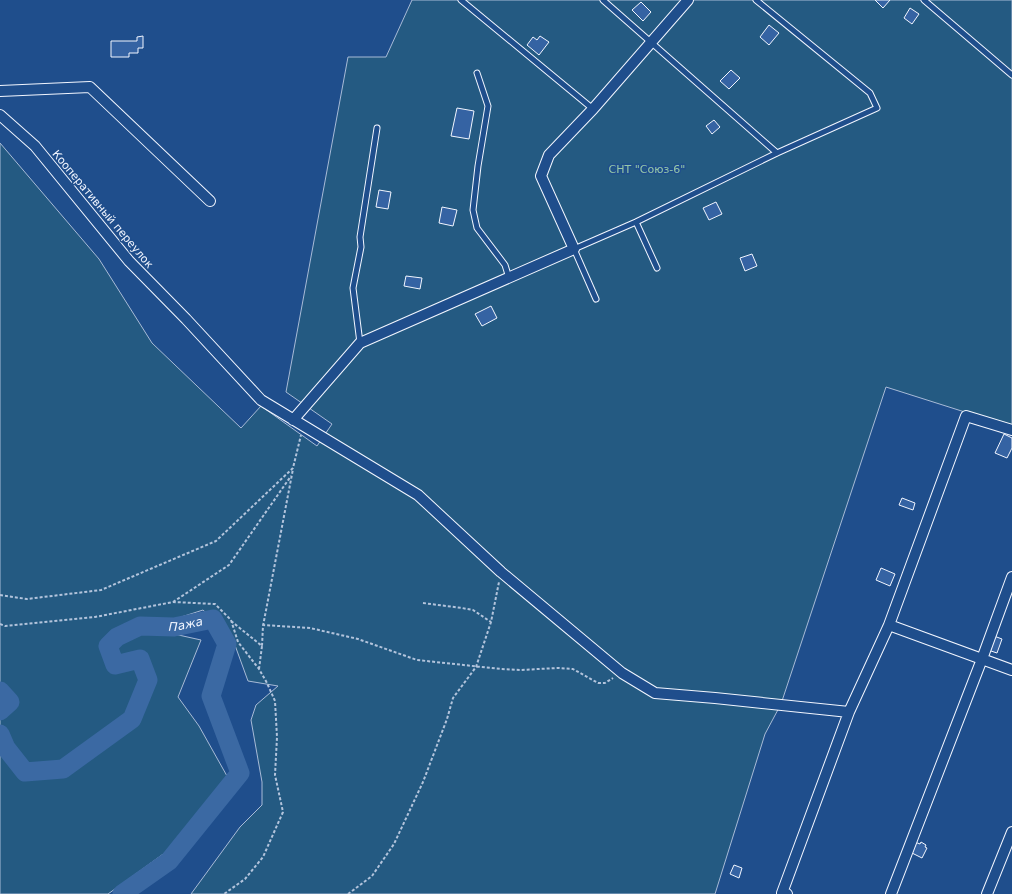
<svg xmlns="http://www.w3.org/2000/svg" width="1012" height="894" font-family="'DejaVu Sans',sans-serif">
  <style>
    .green { fill: #245a82; stroke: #a8bbd7 }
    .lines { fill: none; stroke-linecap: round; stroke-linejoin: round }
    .river { stroke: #3b69a3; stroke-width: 19 }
    .building { fill: #3563a3; stroke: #f2f6ff }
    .lane-casing { stroke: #f2f6ff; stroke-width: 7 }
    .street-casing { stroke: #f2f6ff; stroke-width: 12 }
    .path { stroke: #b3c4dc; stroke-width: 2; stroke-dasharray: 3 2; stroke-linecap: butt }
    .lane { stroke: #1f4e8c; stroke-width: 5 }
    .street { stroke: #1f4e8c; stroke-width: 10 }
    .labels { text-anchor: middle; stroke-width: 3; stroke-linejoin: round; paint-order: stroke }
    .park-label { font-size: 11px; fill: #97c8a6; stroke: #1f4e8c }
    .street-label { font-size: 11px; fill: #f2f6ff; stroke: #1f4e8c }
    .water-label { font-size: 12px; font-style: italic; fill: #f2f6ff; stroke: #1f4e8c }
  </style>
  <rect width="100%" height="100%" fill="#1f4e8c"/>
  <path class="green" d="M 412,0 L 1012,0 L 1012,427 L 886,387 L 781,704 L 765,734 L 715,894 L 191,894 L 240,827 L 262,805 L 262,782 L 251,720 L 256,705 L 278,686 L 248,681 L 232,637 L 203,610 L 147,628 L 201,640 L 178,697 L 199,726 L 227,776 L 166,852 L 108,894 L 0,894 L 0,143 L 99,259 L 152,343 L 241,428 L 261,406 L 317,446 L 332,424 L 286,392 L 348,57 L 386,57 Z"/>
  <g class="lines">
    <g class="river">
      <path d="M 0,691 L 10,702 L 0,711"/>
      <path id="s1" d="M 0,734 L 6,748 L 25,772 L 63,769 L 132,719 L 148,680 L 140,659 L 115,665 L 108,646 L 117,637 L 140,626 L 174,627 L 213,619 L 227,644 L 211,696 L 240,773 L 169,861 L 122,894"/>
    </g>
  </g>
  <path class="building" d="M 875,0 L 890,0 L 883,8 Z
    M 641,2 L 651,12 L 643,21 L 632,10 Z
    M 910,8 L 919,14 L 912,24 L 904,18 Z
    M 769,25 L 779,33 L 769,45 L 760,37 Z
    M 143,36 L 143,48 L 138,48 L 138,53 L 129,53 L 129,57 L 111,57 L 111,41 L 137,41 L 137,37 Z
    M 540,36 L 549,42 L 539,55 L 527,45 L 533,37 L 537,40 Z
    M 731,70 L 740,78 L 729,89 L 720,81 Z
    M 457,108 L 474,111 L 469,139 L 451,136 Z
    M 714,120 L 720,127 L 712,134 L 706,126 Z
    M 379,190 L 391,192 L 388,209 L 376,207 Z
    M 716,202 L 722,214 L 709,220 L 703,208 Z
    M 442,207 L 457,210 L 453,226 L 439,223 Z
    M 752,254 L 757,266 L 745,271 L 740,258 Z
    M 406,276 L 422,278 L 420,289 L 404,286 Z
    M 491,306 L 497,318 L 482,326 L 475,314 Z
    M 1004,434 L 1012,438 L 1012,448 L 1007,458 L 995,453 Z
    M 902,498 L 915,503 L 913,510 L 899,505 Z
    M 881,568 L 895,574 L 890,586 L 876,580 Z
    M 994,636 L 1002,639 L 997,653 L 988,650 Z
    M 915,842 L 920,844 L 921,842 L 926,845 L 925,847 L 927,848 L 922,858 L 910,852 Z
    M 734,865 L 742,868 L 739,878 L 730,874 Z"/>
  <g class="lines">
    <g class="lane-casing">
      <path id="lane" d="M 461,0 L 593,109
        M 603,0 L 777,153
        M 924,0 L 1012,75
        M 477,73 L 488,106 L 478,166 L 473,210 L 477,228 L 505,265 L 509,278
        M 636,222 L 657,268
        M 596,299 L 574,249 L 636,222 L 777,153 L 877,108 L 870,93 L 756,0
        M 360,343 L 353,288 L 361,247 L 360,237 L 377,128"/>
    </g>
    <g class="street-casing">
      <path id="street" d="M 0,91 L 90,87 L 210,201
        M 0,115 L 35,146 L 129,261 L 186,319 L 261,400 L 418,495 L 501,572 L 622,673 L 655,693 L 715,698 L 849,712
        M 293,420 L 360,343 L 574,249 L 541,176 L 549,155 L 593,109 L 688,0
        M 889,625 L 966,416 L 1012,430
        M 787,894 L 782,893 L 849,712 L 889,625 L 1012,670
        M 891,894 L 982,659 L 1012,577
        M 987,894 L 1012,832"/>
    </g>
    <path class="path" d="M 0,595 L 27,599 L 101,590 L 216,541 L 293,468 L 301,435
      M 173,602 L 229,565 L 291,476
      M 423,603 L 462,608 L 473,610 L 491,622
      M 231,621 L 262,646 L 263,625 L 310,628 L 358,639 L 417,660 L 501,669 L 520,670 L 558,668 L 573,669 L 598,683 L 605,683 L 613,678
      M 0,624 L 5,626 L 95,617 L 173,602 L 215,604 L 231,620 L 238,642 L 259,669 L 267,683 L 275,701 L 277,737 L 275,775 L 283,812 L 263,857 L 245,879 L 224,894
      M 263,626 L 293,469
      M 259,669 L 262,646
      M 348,894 L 372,876 L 394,844 L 423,782 L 447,719 L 453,698 L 476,667 L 491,622 L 499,582"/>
    <use href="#lane" class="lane"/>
    <use href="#street" class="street"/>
  </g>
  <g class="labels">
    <g class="park-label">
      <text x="647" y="173">СНТ "Союз-6"</text>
    </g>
    <g class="street-label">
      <text transform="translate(103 209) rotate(50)" y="4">Кооперативный переулок</text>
    </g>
    <g class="water-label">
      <text dy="4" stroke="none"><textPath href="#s1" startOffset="364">Пажа</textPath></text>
    </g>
  </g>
</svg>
